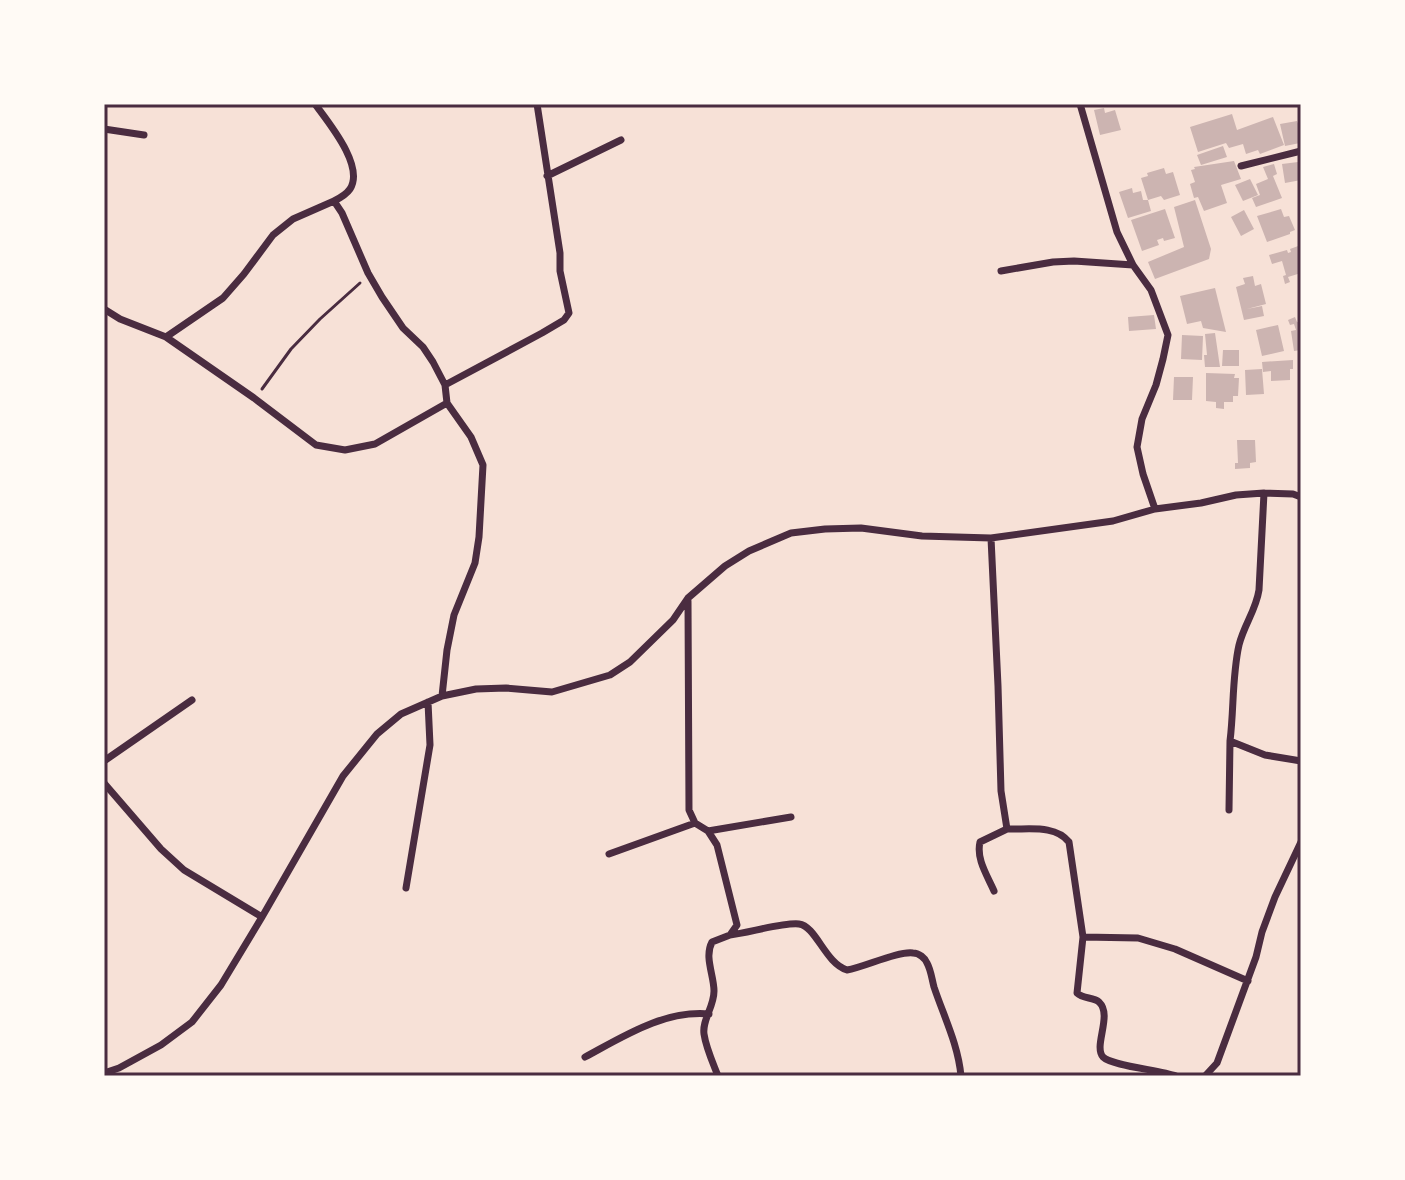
<svg xmlns="http://www.w3.org/2000/svg" width="1405" height="1180" font-family="'Noto Sans',sans-serif">
  <style>
    .building { fill: #ccb4b1 }
    .lines { fill: none; stroke-linecap: round; stroke-linejoin: round }
    .path { stroke: #4a2c40; stroke-width: 3 }
    .minor { stroke: #4a2c40; stroke-width: 7 }
    .neatline { fill: none; stroke: #4a2c40; stroke-width: 3 }
  </style>
  <rect width="100%" height="100%" fill="#f7e1d7"/>
  <path class="building" d="M 1104,108 L 1105,113 L 1115,110 L 1121,130 L 1100,135 L 1094,110 Z
    M 1232,114 L 1237,130 L 1273,117 L 1284,145 L 1260,154 L 1258,150 L 1246,154 L 1243,144 L 1229,148 L 1226,143 L 1198,152 L 1190,127 Z
    M 1297,121 L 1300,128 L 1300,143 L 1285,146 L 1280,124 Z
    M 1223,146 L 1227,157 L 1201,165 L 1197,155 Z
    M 1234,161 L 1241,179 L 1221,185 L 1227,203 L 1204,211 L 1198,197 L 1194,198 L 1190,184 L 1195,182 L 1191,170 L 1195,169 L 1194,167 Z
    M 1298,162 L 1301,180 L 1285,183 L 1282,164 Z
    M 1274,164 L 1277,174 L 1273,176 L 1282,198 L 1256,207 L 1252,198 L 1260,195 L 1256,184 L 1268,179 L 1263,167 Z
    M 1164,168 L 1166,174 L 1173,172 L 1180,195 L 1164,200 L 1161,196 L 1148,200 L 1141,178 L 1148,176 L 1147,173 Z
    M 1250,179 L 1258,195 L 1243,201 L 1235,185 Z
    M 1132,188 L 1133,193 L 1141,191 L 1143,200 L 1148,200 L 1151,211 L 1128,218 L 1119,192 Z
    M 1195,200 L 1211,249 L 1209,259 L 1155,279 L 1148,262 L 1184,247 L 1174,207 Z
    M 1165,209 L 1175,238 L 1164,241 L 1163,238 L 1157,240 L 1159,245 L 1142,251 L 1131,220 Z
    M 1281,209 L 1284,217 L 1289,216 L 1295,230 L 1290,232 L 1290,234 L 1267,242 L 1257,216 Z
    M 1244,210 L 1254,229 L 1241,236 L 1231,217 Z
    M 1301,245 L 1301,273 L 1288,277 L 1290,282 L 1285,284 L 1283,276 L 1286,275 L 1282,261 L 1272,264 L 1269,255 L 1287,250 L 1288,253 L 1291,252 L 1290,249 Z
    M 1253,276 L 1255,286 L 1261,284 L 1266,304 L 1247,309 L 1262,306 L 1264,316 L 1244,320 L 1236,287 L 1245,284 L 1243,278 Z
    M 1215,288 L 1226,332 L 1203,328 L 1201,321 L 1187,324 L 1180,296 Z
    M 1154,315 L 1156,329 L 1129,331 L 1128,317 Z
    M 1295,317 L 1297,322 L 1301,322 L 1301,350 L 1294,351 L 1291,331 L 1296,330 L 1294,324 L 1290,325 L 1288,320 Z
    M 1278,325 L 1284,351 L 1262,356 L 1256,330 Z
    M 1215,333 L 1220,367 L 1205,367 L 1204,355 L 1207,355 L 1205,334 Z
    M 1182,335 L 1203,336 L 1202,360 L 1181,359 Z
    M 1223,350 L 1239,350 L 1239,366 L 1222,366 Z
    M 1293,360 L 1293,369 L 1290,369 L 1290,380 L 1271,381 L 1271,371 L 1263,372 L 1262,362 Z
    M 1262,369 L 1264,394 L 1246,395 L 1245,370 Z
    M 1206,373 L 1235,374 L 1234,378 L 1239,378 L 1238,396 L 1233,396 L 1233,402 L 1224,402 L 1224,409 L 1216,408 L 1216,402 L 1206,401 Z
    M 1174,377 L 1193,377 L 1192,400 L 1173,400 Z
    M 1237,440 L 1255,440 L 1256,462 L 1250,463 L 1250,468 L 1235,469 L 1235,463 L 1238,463 Z"/>
  <g class="lines">
    <path class="path" d="M 262,389 L 291,349 L 320,319 L 360,283"/>
    <path class="minor" d="M 315,104 C 328,122 365,166 350,189 C 346,195 340,198 334,201 L 342,213 L 368,273 L 382,297 L 403,328 L 423,347 L 433,362 L 445,385 L 447,403 L 471,437 L 483,465 L 479,537 L 475,563 L 454,615 L 447,650 L 442,696
      M 1080,104 L 1117,232 L 1133,265 L 1151,290 L 1168,335 L 1163,359 L 1156,385 L 1142,419 L 1137,447 L 1143,474 L 1155,509
      M 104,129 L 144,135
      M 1241,166 L 1301,151
      M 547,176 L 621,140
      M 1001,271 L 1053,262 L 1074,261 L 1133,265
      M 104,309 L 120,319 L 166,337 L 254,398 L 316,445 L 345,450 L 375,444 L 447,403
      M 166,337 L 223,298 L 244,274 L 273,235 L 293,219 L 334,201
      M 445,385 L 542,333 L 564,320 L 569,313 L 560,271 L 560,253 L 537,104
      M 1264,493 L 1259,590 C 1256,610 1244,625 1239,645 C 1232,676 1234,709 1230,741 L 1265,755 L 1301,761
      M 991,538 L 998,686 L 1001,791 L 1007,829 C 1027,830 1055,824 1069,842 L 1083,937 L 1077,993 C 1083,999 1093,997 1099,1002 C 1113,1015 1093,1046 1103,1057 C 1112,1066 1160,1070 1176,1076
      M 688,601 L 689,810 L 695,823 L 708,831 L 717,845 L 737,925 L 730,935 L 712,942 C 704,957 714,975 714,991 C 714,1007 702,1020 704,1034 C 706,1048 713,1063 718,1076
      M 104,761 L 192,700
      M 104,783 L 161,849 L 184,870 L 262,917
      M 1229,810 L 1230,741
      M 708,831 L 791,817
      M 609,854 L 695,823
      M 406,888 L 430,745 L 428,702
      M 994,891 C 987,875 976,859 980,842 L 1007,829
      M 730,935 C 748,933 784,922 799,924 C 816,926 825,963 847,970 C 865,967 897,951 913,953 C 919,953 925,958 927,963 C 931,970 932,980 934,987 C 944,1017 958,1044 961,1076
      M 1083,937 L 1138,938 L 1175,949 L 1248,981
      M 585,1057 C 624,1036 664,1010 709,1014
      M 104,1073 L 119,1068 L 161,1045 L 192,1022 L 221,985 L 262,917 L 343,776 L 377,734 L 401,714 L 442,696 L 476,689 L 506,688 L 552,692 L 610,675 L 630,662 L 673,620 L 688,598 L 725,566 L 749,551 L 791,533 L 825,529 L 861,528 L 922,536 L 991,538 L 1113,521 L 1155,509 L 1201,503 L 1236,495 L 1264,493 L 1293,494 L 1301,497
      M 1205,1076 L 1217,1063 L 1256,957 L 1262,932 L 1275,897 L 1301,842"/>
  </g>
  <rect width="1405" height="1180" fill="none" stroke="#fffaf5" stroke-width="212"/>
  <rect x="106" y="106" width="1193" height="968" class="neatline"/>
</svg>
